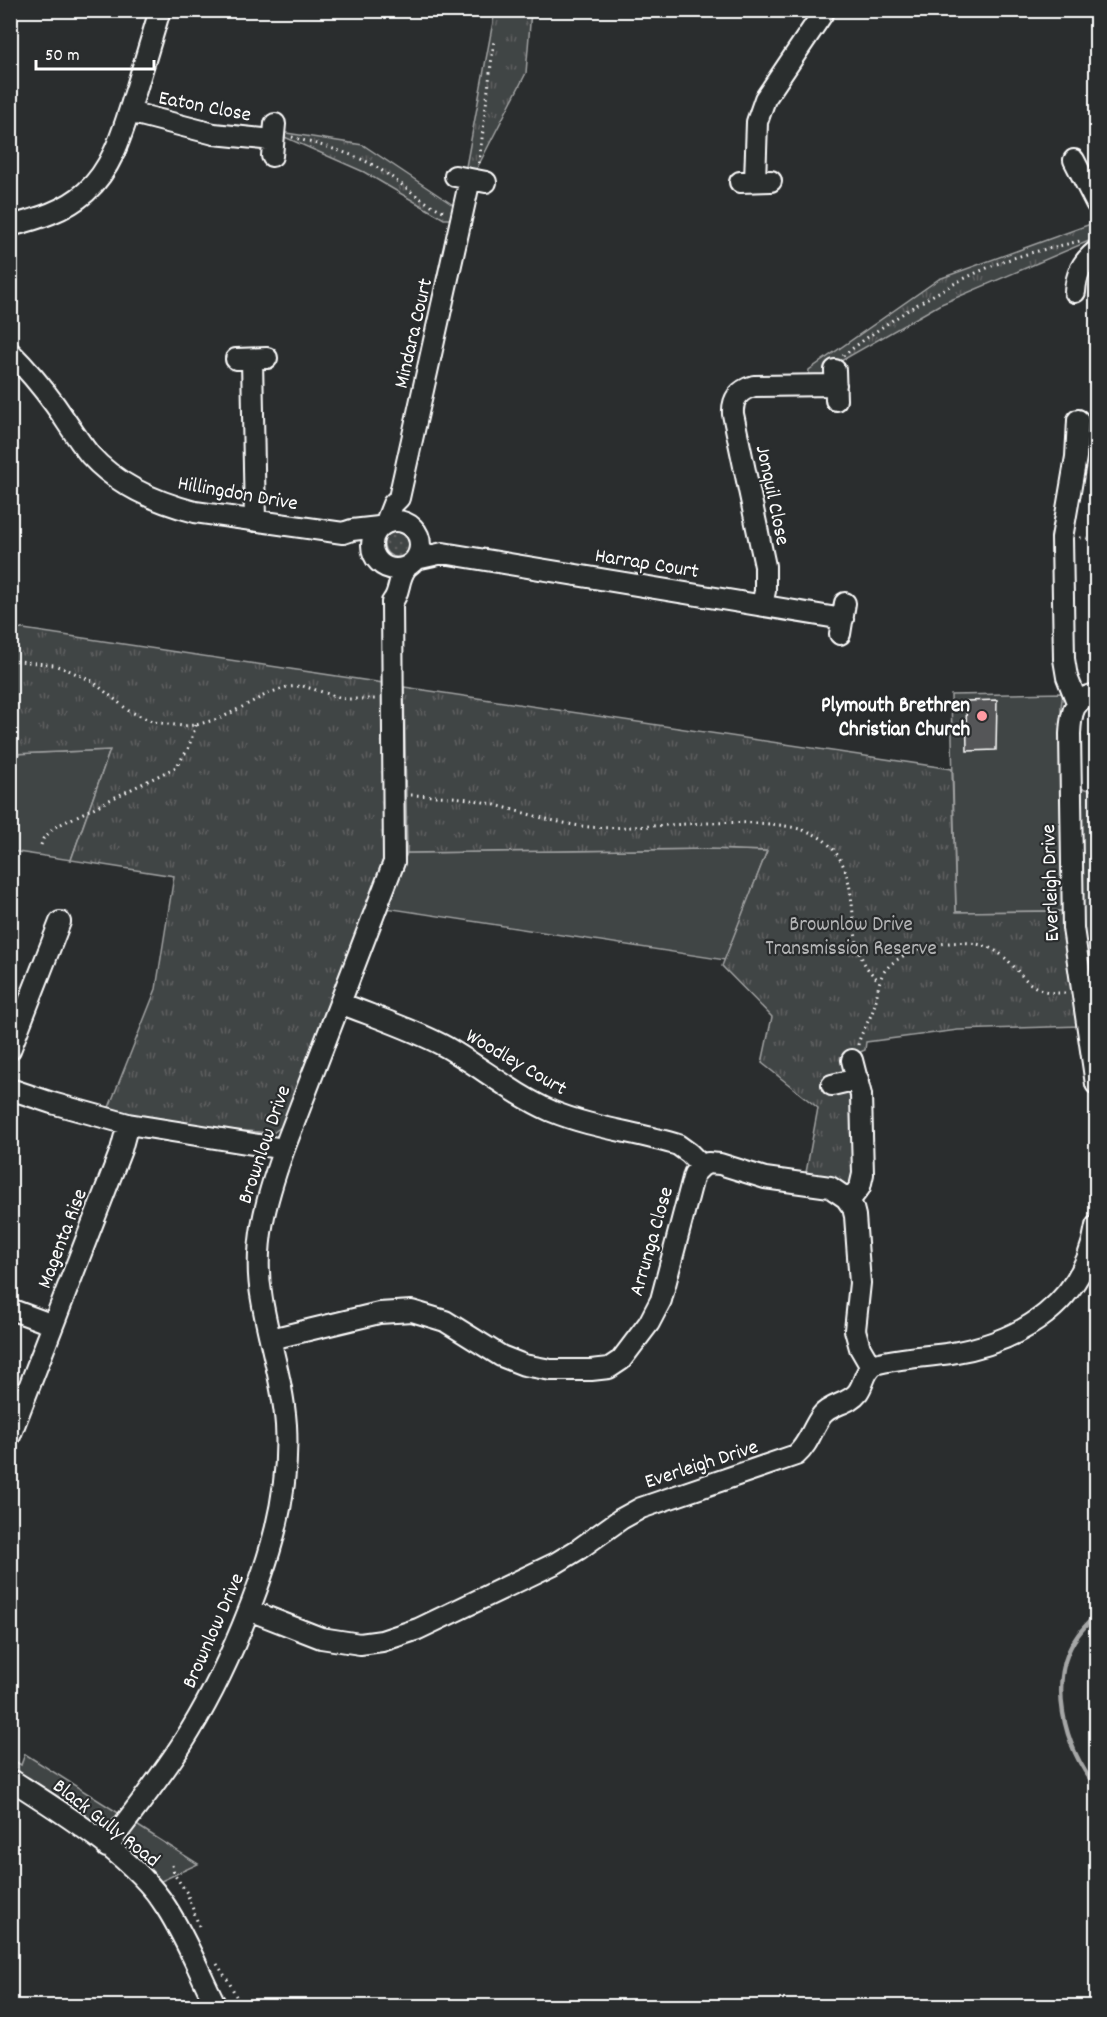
<svg xmlns="http://www.w3.org/2000/svg" width="1107" height="2017" font-family="Dekko,sans-serif">
  <style>
    .grass { fill: #414445; stroke: #a0a2a2; stroke-width: 1.5 }
    .park { fill: url(#park-tufts); stroke: #a0a2a2; stroke-width: 1.5 }
    .garden { fill: url(#garden-dots); stroke: #a0a2a2; stroke-width: 1.5 }
    .lines { fill: none; stroke-linecap: round; stroke-linejoin: round }
    .stream { stroke: #a6a7a7; stroke-width: 4.5 }
    .building { fill: #555758; stroke: #fff; stroke-width: 1.5 }
    .minor-casing { stroke: #fff; stroke-width: 24 }
    .path { stroke: #fff; stroke-width: 3; stroke-dasharray: 1.5 4.5; stroke-linecap: butt }
    .minor { stroke: #2a2d2e; stroke-width: 20 }
    .poi-dot { fill: #ff9aa2; stroke: #2a2d2e; stroke-width: 2 }
    .labels { text-anchor: middle; stroke-width: 4.5; stroke-linejoin: round; paint-order: stroke }
    .street-label { font-size: 21px; fill: #fff; stroke: #2a2d2e }
    .poi-label { font-size: 21px; font-weight: bold; fill: #fff; stroke: #2a2d2e; text-anchor: end }
    .park-label { font-size: 21px; fill: #b3b4b5; stroke: #2a2d2e }
  </style>
  <defs>
    <pattern id="park-tufts" width="24" height="20" patternUnits="userSpaceOnUse" patternTransform="scale(1.5)"><rect width="24" height="20" fill="#414445"/><path d="M3 7l-1-3M5 7V3M7 7l1-3M15 17l-1-3M17 17v-4M19 17l1-3" fill="none" stroke="#5e6061"/></pattern>
    <pattern id="garden-dots" width="8" height="8" patternUnits="userSpaceOnUse" patternTransform="scale(1.5)"><rect width="8" height="8" fill="#414445"/><path d="M2 2h.1M6 6h.1" fill="none" stroke="#5e6061" stroke-width="1.8" stroke-linecap="round"/></pattern>
  </defs>
  <rect width="100%" height="100%" fill="#2a2d2e"/>
  <filter id="ink" filterUnits="userSpaceOnUse"><feTurbulence type="fractalNoise" baseFrequency=".0167" numOctaves="2"/><feDisplacementMap in="SourceGraphic" scale="12" xChannelSelector="R" yChannelSelector="G"/><feConvolveMatrix kernelMatrix="1 2 1 2 8 2 1 2 1" color-interpolation-filters="sRGB"/></filter>
  <g filter="url(#ink)">
    <path class="grass" d="M 1063,693 L 1061,707 L 1064,911 L 956,912 L 951,695 Z
      M 110,750 L 71,860 L 11,851 L 10,754 Z
      M 1080,788 L 1096,791 L 1096,1020 L 1086,969 L 1082,933 Z
      M 710,849 L 767,851 L 725,960 L 386,908 L 407,853 Z
      M 25,1754 L 120,1814 C 114,1821 108,1824 99,1823 C 83,1820 68,1803 55,1795 C 41,1785 25,1777 11,1768 L 10,1758 L 21,1765 Z
      M 135,1824 L 198,1864 L 159,1882 C 145,1865 118,1849 135,1824 Z"/>
    <path class="park" d="M 495,11 L 531,11 L 526,73 L 474,174 L 465,172 Z
      M 280,132 L 363,145 L 459,209 L 456,219 L 444,219 L 364,172 L 280,135 Z
      M 1096,222 L 1096,238 L 939,305 L 832,366 L 823,378 L 808,380 L 809,370 L 939,279 Z
      M 10,627 L 383,683 L 385,860 L 285,1120 L 282,1126 L 273,1133 L 217,1129 L 108,1110 L 156,989 L 174,876 L 71,860 L 110,750 L 11,754 Z
      M 404,687 L 952,769 L 956,912 L 1064,911 L 1080,1026 L 958,1030 L 866,1042 L 865,1050 L 844,1059 L 850,1090 L 853,1091 L 858,1173 L 847,1189 L 805,1178 L 818,1108 L 762,1063 L 772,1017 L 722,966 L 767,851 L 710,849 L 407,853 Z"/>
    <path class="garden" d="M384 544a13 13 0 1 1 26 0a13 13 0 1 1-26 0Z"/>
    <g class="lines">
      <path class="stream" d="M 1096,1615 C 1090,1621 1083,1628 1078,1635 C 1046,1678 1064,1749 1096,1786"/>
    </g>
    <path class="building" d="M 997,700 L 996,750 L 967,751 L 966,701 Z"/>
    <g class="lines">
      <g class="minor-casing">
        <path id="minor" d="M 129,112 L 214,134 L 273,140
          M 272,156 L 275,124
          M 1074,160 L 1096,203
          M 455,176 L 486,182
          M 755,181 L 757,122 L 765,99 L 825,10
          M 740,182 L 771,181
          M 10,226 C 37,219 65,211 86,192 C 115,166 124,126 136,90 C 144,63 152,37 160,10
          M 1075,292 C 1076,274 1082,262 1096,251
          M 10,352 C 27,369 42,387 55,405 C 67,422 77,439 90,455 C 117,485 156,502 195,512 L 343,533 L 352,530 L 379,527
          M 236,359 L 267,358
          M 252,359 L 255,521
          M 835,370 L 836,400
          M372 545a24 24 0 1 1 48 0a24 24 0 1 1-48 0Z
          M 386,522 L 393,504 L 399,498 L 470,179
          M 416,559 L 443,553 L 843,619
          M 762,605 L 765,591 L 765,566 L 733,414 C 732,399 739,390 754,386 L 836,385
          M 840,634 L 845,603
          M 1096,694 C 1073,698 1071,713 1070,734 L 1073,928 L 1096,1084
          M 1077,702 L 1067,677 L 1064,659 L 1062,538 L 1076,457 L 1078,420
          M 340,1003 C 375,1017 413,1029 446,1047 C 481,1067 513,1094 551,1111 C 592,1128 636,1132 678,1145 L 689,1153 L 702,1166
          M 10,1050 L 60,922
          M 832,1085 L 858,1079
          M 10,1089 L 52,1103 L 128,1124 L 284,1149
          M 849,1201 L 860,1187 L 863,1174 L 861,1095 L 852,1060
          M 10,1309 L 53,1325
          M 271,1339 L 379,1313 L 412,1311 L 445,1321 L 501,1356 L 524,1365 L 551,1370 L 591,1370 L 609,1368 L 621,1360 L 649,1323 L 661,1300 L 694,1174 L 702,1166 L 708,1163 L 720,1164 L 765,1178 L 830,1187 L 846,1198 L 853,1208 L 855,1216 L 860,1283 L 855,1330 L 860,1348 L 871,1367
          M 10,1436 L 121,1150 L 128,1124
          M 249,1610 L 321,1638 L 360,1644 L 382,1641 L 418,1629 L 556,1563 L 579,1549 L 621,1519 L 641,1508 L 796,1455 C 809,1444 812,1428 822,1415 C 831,1404 849,1404 858,1392 C 865,1382 864,1371 875,1364 C 900,1357 927,1357 952,1353 C 1023,1341 1084,1302 1096,1226
          M 10,1779 C 61,1812 134,1856 166,1907 C 186,1938 200,1974 216,2006
          M 107,1847 C 132,1813 159,1780 182,1744 C 206,1707 225,1668 242,1627 C 269,1562 290,1497 286,1425 C 283,1382 269,1342 262,1300 C 252,1247 266,1199 284,1149 L 394,862 L 392,602 C 401,592 397,578 407,567"/>
      </g>
      <path class="path" d="M 511,11 L 520,10
        M 292,137 C 318,145 347,151 371,164 C 397,178 419,202 446,212
        M 479,163 L 494,40
        M 843,356 C 884,323 943,286 992,266 C 1020,254 1051,248 1080,241
        M 1080,538 L 1096,538
        M 10,660 L 54,665 L 68,670 L 92,681 L 129,711 L 154,722 L 182,726 L 196,725 L 221,718 L 269,693 L 287,687 L 303,686 L 345,699 L 376,699
        M 411,795 C 432,796 454,796 474,800 C 513,808 550,823 589,827 C 646,832 786,806 826,842 C 870,880 836,949 880,981
        M 41,845 L 43,839 L 55,827 L 176,767 L 188,749 L 196,725
        M 858,1045 C 861,1031 870,1021 874,1007 C 878,996 877,983 884,972 C 902,946 962,935 990,948 C 1022,963 1021,995 1065,993
        M 172,1865 L 174,1874 L 187,1893 L 199,1926
        M 217,1964 L 229,1982 L 241,2006"/>
      <use href="#minor" class="minor"/>
    </g>
  </g>
  <circle class="poi-dot" cx="982" cy="716" r="6"/>
  <g class="labels">
    <g class="street-label">
      <text transform="translate(205 105) rotate(11)" y="7">Eaton Close</text>
      <text transform="translate(412 333) rotate(-77)" y="7">Mindara Court</text>
      <text transform="translate(238 492) rotate(10)" y="7">Hillingdon Drive</text>
      <text transform="translate(774 495) rotate(78)" y="7">Jonquil Close</text>
      <text transform="translate(647 562) rotate(9)" y="7">Harrap Court</text>
      <text transform="translate(1049 883) rotate(-92)" y="7">Everleigh Drive</text>
      <text transform="translate(517 1061) rotate(30)" y="7">Woodley Court</text>
      <text transform="translate(263 1144) rotate(-71)" y="7">Brownlow Drive</text>
      <text transform="translate(61 1238) rotate(-69)" y="7">Magenta Rise</text>
      <text transform="translate(650 1241) rotate(-74)" y="7">Arrunga Close</text>
      <text transform="translate(701 1463) rotate(-18)" y="7">Everleigh Drive</text>
      <text transform="translate(212 1630) rotate(-66)" y="7">Brownlow Drive</text>
      <text transform="translate(107 1822) rotate(38)" y="7">Black Gully Road</text>
    </g>
    <g class="poi-label">
      <text x="970" y="711">Plymouth Brethren<tspan x="970" dy="24">Christian Church</tspan></text>
    </g>
    <g class="park-label">
      <text x="851" y="930">Brownlow Drive<tspan x="851" dy="24">Transmission Reserve</tspan></text>
    </g>
  </g>
  <rect width="1107" height="2017" fill="none" stroke="#2a2d2e" stroke-width="36"/>
  <rect x="18" y="18" width="1071" height="1981" fill="none" stroke="#fff" stroke-width="2" filter="url(#ink)"/>
  <path d="M36 60v9h118v-9" fill="none" stroke="#ffffff" stroke-width="3"/>
  <text x="45" y="60" font-size="18" fill="#ffffff" stroke="#2a2d2e" stroke-width="4.5" paint-order="stroke">50 m</text>
</svg>
